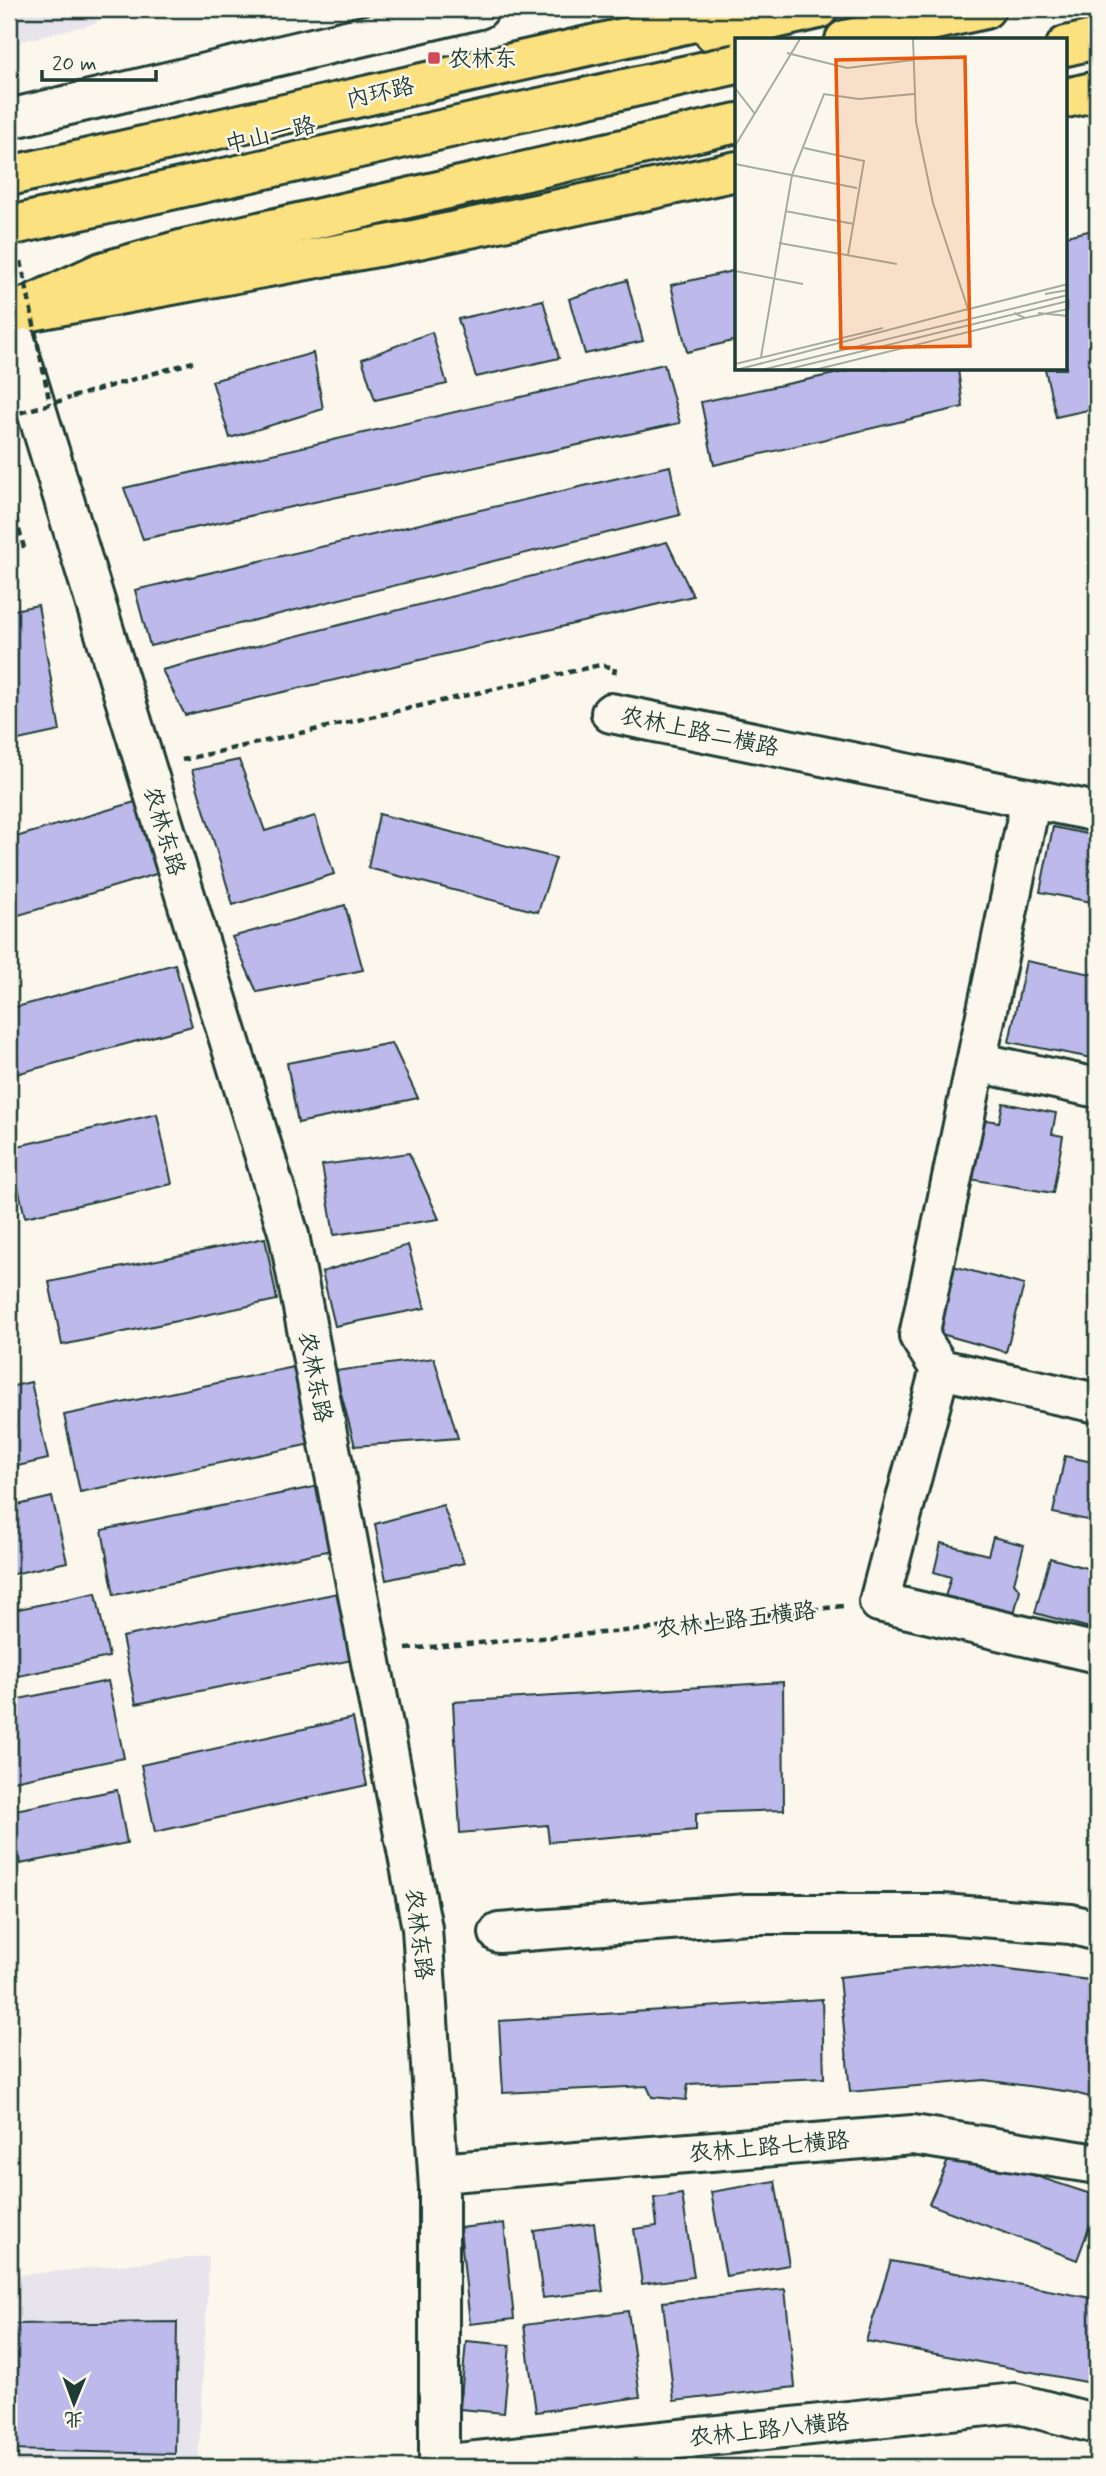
<svg xmlns="http://www.w3.org/2000/svg" width="1106" height="2476" font-family="Mynerve,'LXGW WenKai TC',sans-serif">
  <style>
    .built { fill: #e8e4ec }
    .building { fill: #bdb9eb; stroke: #1f3d34; stroke-width: 2 }
    .lines { fill: none; stroke-linecap: round; stroke-linejoin: round }
    .minor-casing { stroke: #1f3d34; stroke-width: 44 }
    .major-casing { stroke: #1f3d34; stroke-width: 44 }
    .highway-casing { stroke: #1f3d34; stroke-width: 44 }
    .path { stroke: #1f3d34; stroke-width: 4.5; stroke-dasharray: 7 5; stroke-linecap: butt }
    .minor { stroke: #fbf7ec; stroke-width: 38 }
    .major { stroke: #fbe180; stroke-width: 38 }
    .highway { stroke: #fbe180; stroke-width: 38 }
    .highway-bridge-casing { stroke: #1f3d34; stroke-width: 44; stroke-linecap: butt }
    .path-bridge { stroke: #1f3d34; stroke-width: 4.5; stroke-dasharray: 7 5; stroke-linecap: butt }
    .highway-bridge { stroke: #fbe180; stroke-width: 38 }
    .poi-dot { fill: #d1495b; stroke: #fbf7ec; stroke-width: 2.5 }
    .labels { text-anchor: middle; stroke-width: 5; stroke-linejoin: round; paint-order: stroke }
    .poi-label { font-size: 23px; fill: #1f3d34; stroke: #fbf7ec; text-anchor: start }
    .street-label { font-size: 23px; fill: #1f3d34; stroke: #fbf7ec }
    .inset-road { fill: none; stroke: #a3ada2; stroke-width: 2 }
    .view { fill: #e8590c; fill-opacity: 0.15; stroke: #e8590c; stroke-width: 3.5 }
    .inset-edge { fill: none; stroke: #1f3d34; stroke-width: 3.5 }
  </style>
  <rect width="100%" height="100%" fill="#fbf7ec"/>
  <filter id="ink" filterUnits="userSpaceOnUse"><feTurbulence type="fractalNoise" baseFrequency=".0143" numOctaves="2"/><feDisplacementMap in="SourceGraphic" scale="14" xChannelSelector="R" yChannelSelector="G"/><feConvolveMatrix kernelMatrix="1 2 1 2 8 2 1 2 1" color-interpolation-filters="sRGB"/></filter>
  <g filter="url(#ink)">
    <path class="built" d="M 9,9 L 93,9 L 97,23 L 9,44 Z
      M 209,2256 L 198,2467 L 9,2467 L 9,2276 Z"/>
    <path class="building" d="M 1097,229 L 1097,408 L 1056,417 L 1045,369 L 1066,369 L 1066,236 Z
      M 737,270 L 737,340 L 687,352 L 671,285 Z
      M 627,280 L 643,341 L 585,354 L 569,299 Z
      M 543,300 L 559,358 L 476,377 L 458,319 Z
      M 432,332 L 447,384 L 375,400 L 362,359 Z
      M 313,353 L 323,409 L 230,438 L 212,381 Z
      M 664,364 L 680,423 L 143,539 L 124,488 Z
      M 858,369 L 958,369 L 963,407 L 714,465 L 701,402 Z
      M 670,466 L 680,515 L 150,646 L 135,590 Z
      M 667,542 L 693,596 L 185,715 L 162,670 Z
      M 38,605 L 60,731 L 9,742 L 9,611 Z
      M 239,760 L 265,831 L 315,816 L 334,874 L 233,905 L 192,770 Z
      M 145,799 L 166,871 L 9,918 L 9,839 Z
      M 379,814 L 556,858 L 538,912 L 368,868 Z
      M 1053,827 L 1097,836 L 1097,903 L 1040,892 Z
      M 345,905 L 363,970 L 257,992 L 232,937 Z
      M 1026,961 L 1097,975 L 1097,1059 L 1009,1042 Z
      M 175,964 L 192,1026 L 9,1076 L 9,1009 Z
      M 392,1043 L 418,1098 L 298,1123 L 287,1063 Z
      M 1003,1103 L 1056,1113 L 1052,1134 L 1063,1136 L 1053,1193 L 969,1179 L 980,1119 L 999,1122 Z
      M 157,1114 L 172,1184 L 25,1217 L 9,1148 Z
      M 409,1153 L 439,1219 L 334,1235 L 322,1165 Z
      M 265,1238 L 277,1300 L 62,1345 L 49,1282 Z
      M 408,1245 L 425,1308 L 335,1326 L 322,1272 Z
      M 953,1266 L 1024,1285 L 1006,1352 L 934,1332 Z
      M 434,1358 L 458,1438 L 355,1446 L 335,1371 Z
      M 294,1367 L 311,1444 L 80,1492 L 64,1415 Z
      M 31,1382 L 48,1459 L 9,1468 L 9,1387 Z
      M 1065,1456 L 1097,1463 L 1097,1522 L 1053,1513 Z
      M 319,1486 L 332,1550 L 114,1595 L 102,1530 Z
      M 52,1497 L 67,1562 L 9,1575 L 9,1507 Z
      M 443,1505 L 464,1563 L 386,1580 L 375,1524 Z
      M 993,1537 L 1024,1545 L 1014,1583 L 1020,1590 L 1013,1618 L 944,1600 L 951,1577 L 934,1572 L 941,1543 L 988,1555 Z
      M 1050,1558 L 1097,1571 L 1097,1630 L 1035,1613 Z
      M 343,1592 L 357,1659 L 136,1704 L 122,1637 Z
      M 96,1593 L 109,1657 L 9,1678 L 9,1611 Z
      M 108,1681 L 124,1758 L 9,1782 L 9,1701 Z
      M 783,1682 L 784,1810 L 696,1813 L 696,1830 L 549,1842 L 547,1825 L 460,1833 L 453,1702 Z
      M 353,1718 L 367,1785 L 155,1832 L 141,1765 Z
      M 117,1790 L 127,1843 L 20,1864 L 10,1811 Z
      M 961,1964 L 1097,1981 L 1097,2099 L 1071,2092 L 984,2080 L 850,2092 L 839,1977 Z
      M 822,1999 L 824,2078 L 688,2084 L 686,2100 L 652,2097 L 647,2086 L 503,2093 L 499,2021 Z
      M 953,2149 L 1097,2196 L 1097,2206 L 1077,2260 L 929,2204 Z
      M 775,2181 L 789,2265 L 726,2276 L 711,2192 Z
      M 682,2194 L 694,2277 L 642,2284 L 634,2229 L 657,2226 L 654,2198 Z
      M 504,2223 L 514,2319 L 470,2324 L 460,2228 Z
      M 594,2223 L 603,2291 L 543,2298 L 534,2231 Z
      M 891,2261 L 1097,2299 L 1097,2384 L 866,2341 Z
      M 785,2289 L 795,2387 L 674,2401 L 663,2302 Z
      M 628,2311 L 640,2397 L 536,2412 L 524,2325 Z
      M 177,2322 L 175,2454 L 9,2450 L 9,2324 Z
      M 466,2341 L 510,2345 L 504,2413 L 460,2409 Z"/>
    <g class="lines">
      <g class="minor-casing">
        <path id="minor" d="M 9,119 L 479,9
          M 9,320 L 289,1235 L 422,1928 L 439,2188 L 439,2467
          M 611,713 L 1097,812
          M 1031,799 L 919,1336 L 940,1369 L 879,1602 L 1097,1653
          M 977,1062 L 1097,1088
          M 940,1369 L 1097,1403
          M 499,1933 L 747,1914 L 942,1914 L 1071,1924 L 1097,1931
          M 438,2173 L 913,2135 L 1097,2164
          M 439,2465 L 1015,2403 L 1097,2424"/>
      </g>
      <g class="major-casing">
        <path id="major" d="M 714,33 L 818,9
          M 1066,98 L 1097,91
          M 31,311 L 409,241 L 737,171"/>
      </g>
      <g class="highway-casing">
        <path id="highway" d="M 845,40 L 985,9
          M 1066,46 L 1097,39
          M 9,176 L 752,9
          M 9,315 L 102,272 L 184,249 L 737,123"/>
      </g>
      <path class="path" d="M 72,397 L 193,362
        M 9,495 L 25,551
        M 182,760 L 600,665 L 615,668 L 614,674
        M 406,1649 L 650,1629 L 843,1606"/>
      <use href="#minor" class="minor"/>
      <use href="#major" class="major"/>
      <use href="#highway" class="highway"/>
      <g class="highway-bridge-casing">
        <path id="highway-bridge" d="M 9,226 L 737,64"/>
      </g>
      <path class="path-bridge" d="M 21,261 L 50,404
        M 9,416 L 70,398"/>
      <use href="#highway-bridge" class="highway-bridge"/>
    </g>
  </g>
  <rect class="poi-dot" x="427" y="51" width="14" height="14" rx="3.5"/>
  <g class="labels">
    <g class="poi-label">
      <text x="448" y="66">农林东</text>
    </g>
    <g class="street-label">
      <text transform="translate(380 92) rotate(-13)" y="8">内环路</text>
      <text transform="translate(270 134) rotate(-13)" y="8">中山一路</text>
      <text transform="translate(700 731) rotate(12)" y="8">农林上路二横路</text>
      <text transform="translate(165 831) rotate(73)" y="8">农林东路</text>
      <text transform="translate(316 1377) rotate(79)" y="8">农林东路</text>
      <text transform="translate(736 1619) rotate(-7)" y="8">农林上路五横路</text>
      <text transform="translate(420 1934) rotate(83)" y="8">农林东路</text>
      <text transform="translate(769 2146) rotate(-5)" y="8">农林上路七横路</text>
      <text transform="translate(769 2429) rotate(-6)" y="8">农林上路八横路</text>
    </g>
  </g>
  <g transform="translate(735 38)">
    <rect width="332" height="332" fill="#fbf7ec"/>
    <path class="inset-road" d="M 178,1 L 181,84 L 198,165 L 233,271M 52,15 L 112,30 L 178,22M 0,50 L 20,76M 0,108 L 65,1M 69,110 L 129,123 L 113,217M 0,126 L 122,150M 50,173 L 119,186M 44,205 L 162,226M 0,233 L 68,246M 310,256 L 333,252M 230,272 L 333,246M 279,275 L 290,280 L 333,271M 303,275 L 333,278M 26,319 L 57,137 L 89,56 L 124,61 L 179,56M 0,326 L 148,290M 1,332 L 233,271M 26,332 L 333,257M 50,332 L 333,263M 79,332 L 290,280"/>
    <path class="view" d="M 230,19 L 235,308 L 106,310 L 101,22 Z"/>
    <rect width="332" height="332" class="inset-edge"/>
  </g>
  <rect width="1106" height="2476" fill="none" stroke="#fbf7ec" stroke-width="35"/>
  <rect x="18" y="18" width="1071" height="2441" fill="none" stroke="#1f3d34" stroke-width="2.5" filter="url(#ink)"/>
  <g transform="translate(74 2403) rotate(181)" stroke="#fbf7ec" stroke-width="5" paint-order="stroke">
  <path d="M0-5L12 26L0 18L-12 26Z" fill="#1f3d34"/>
  <text y="-10" font-size="19" font-weight="bold" text-anchor="middle" fill="#1f3d34">北</text>
  </g>
  <path d="M42 70v10h114v-10" fill="none" stroke="#1f3d34" stroke-width="3.5"/>
  <text x="52" y="70" font-size="21" fill="#1f3d34" stroke="#fbf7ec" stroke-width="5" paint-order="stroke">20 m</text>
</svg>
